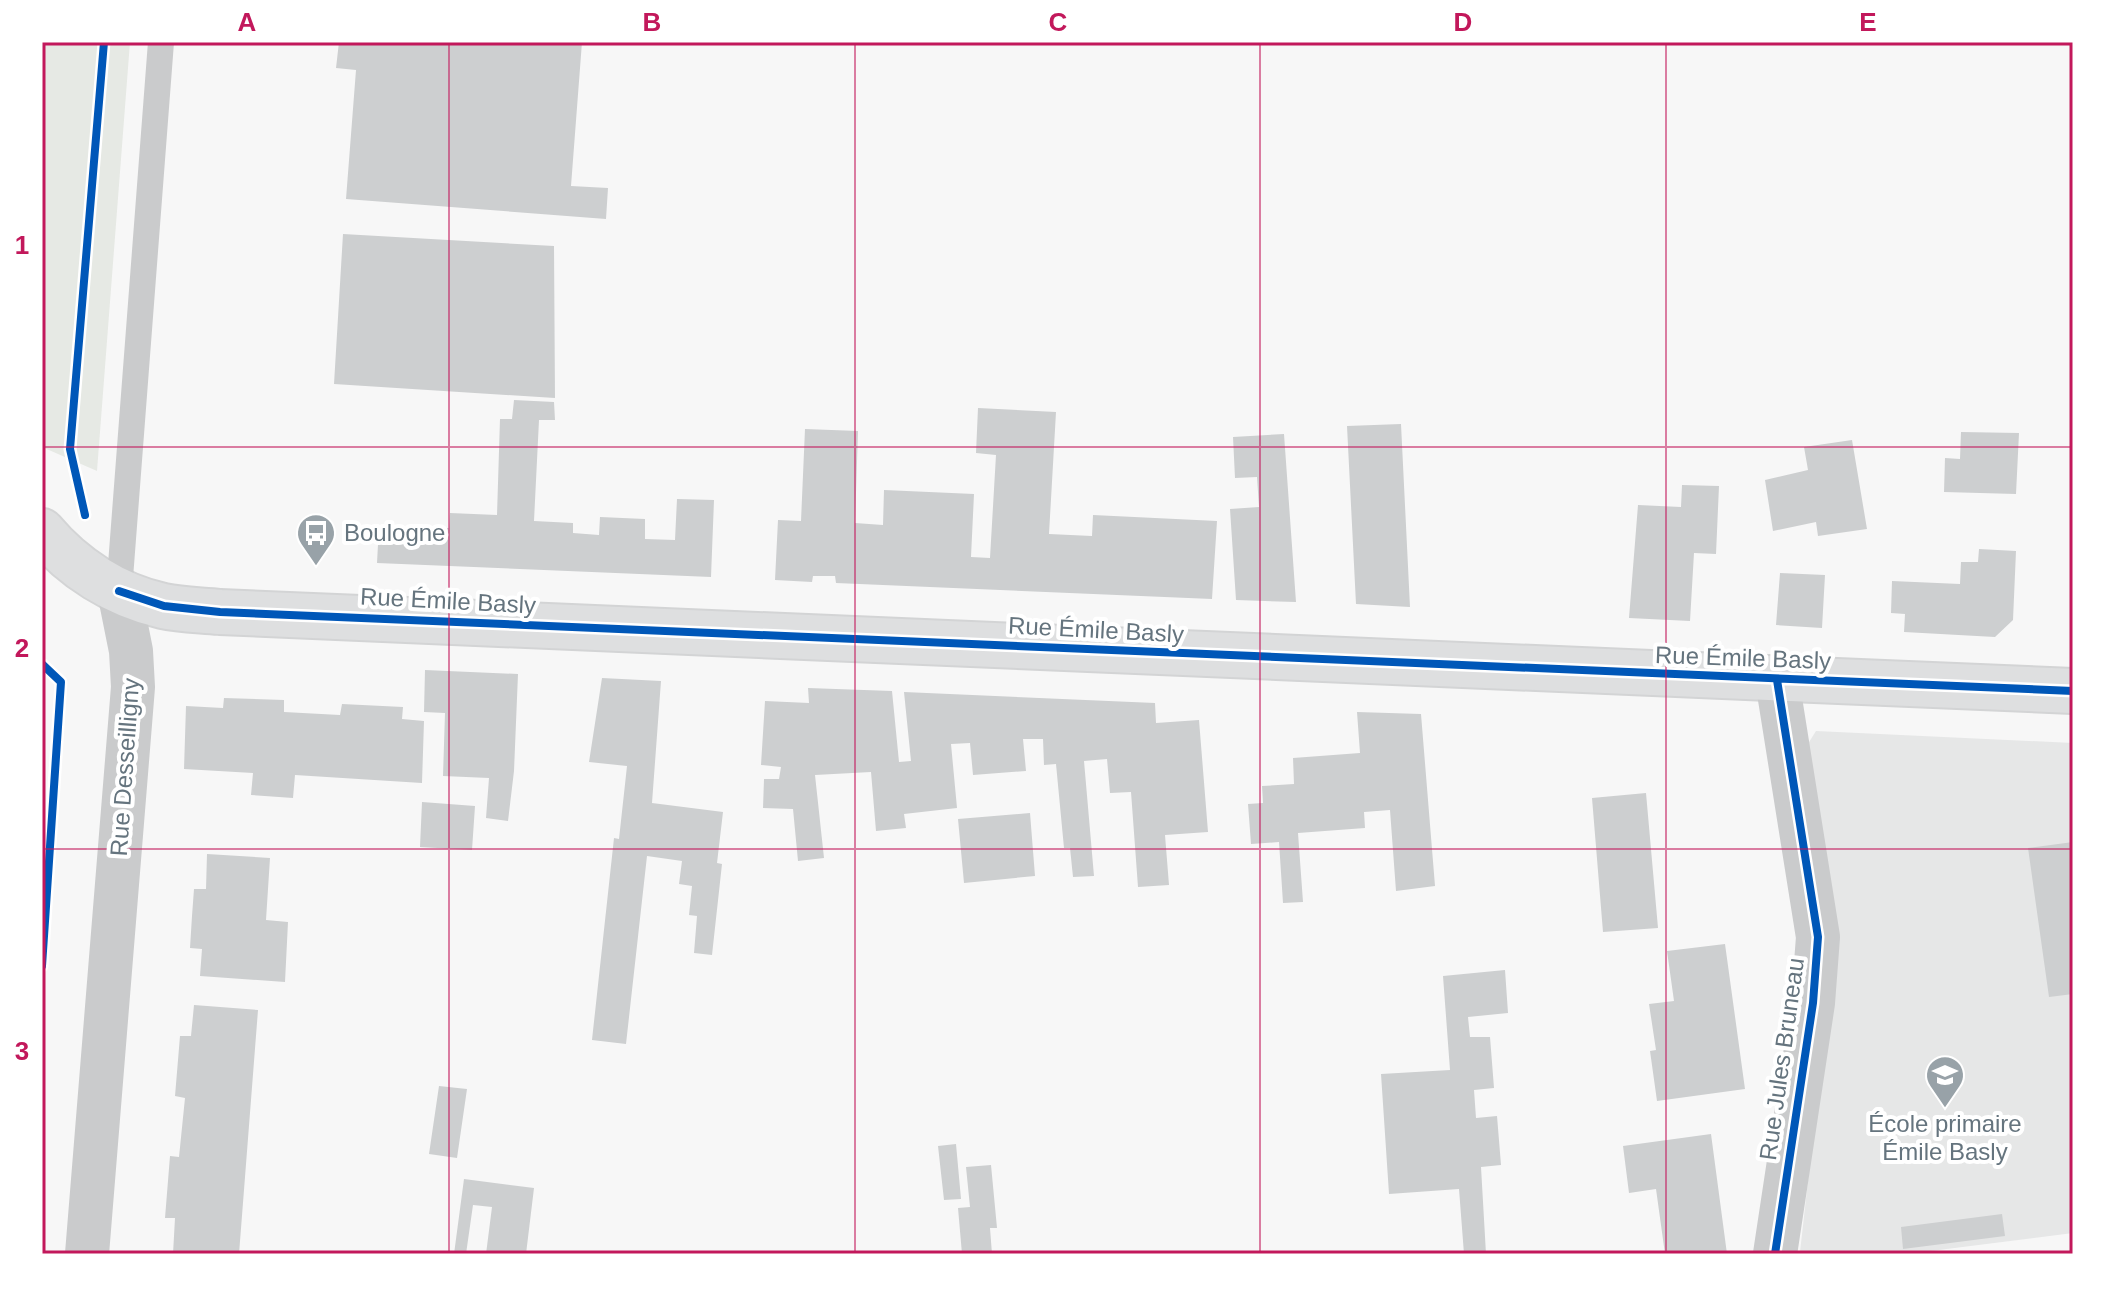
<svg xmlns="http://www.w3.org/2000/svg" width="2115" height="1296" font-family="Arial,sans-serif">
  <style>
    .built { fill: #e6e7e7 }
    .green { fill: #e6e9e4 }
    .building { fill: #cdcfd0 }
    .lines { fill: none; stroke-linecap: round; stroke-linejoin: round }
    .secondary-casing { stroke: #d3d4d5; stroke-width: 48 }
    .lane { stroke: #cacbcc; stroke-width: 26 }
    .street { stroke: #cacbcc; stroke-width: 44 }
    .secondary { stroke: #dedfe0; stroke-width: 44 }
    .cycleway-casing { stroke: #fff; stroke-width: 13 }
    .cycleway { stroke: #0057b8; stroke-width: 8 }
    .grid { fill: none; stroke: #c2185b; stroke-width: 2; stroke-opacity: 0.55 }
    .labels { text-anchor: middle; stroke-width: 8; stroke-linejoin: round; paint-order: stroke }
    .poi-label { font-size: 24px; fill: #65747e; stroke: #fff; text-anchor: start }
    .street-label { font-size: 24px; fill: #65747e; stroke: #fff }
    .neatline { fill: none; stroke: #c2185b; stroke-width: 3 }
    .grid-label { font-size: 26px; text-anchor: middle; font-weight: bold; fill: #c2185b }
  </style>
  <rect width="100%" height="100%" fill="#f7f7f7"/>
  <path class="built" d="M 1816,731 L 2073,743 L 2073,1233 L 1907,1254 L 1804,1254 L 1800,1252 L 1830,986 L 1806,747 Z"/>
  <path class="green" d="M 42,42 L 130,42 L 97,471 L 42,447 Z"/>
  <path class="building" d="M 339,42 L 582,42 L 571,186 L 608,188 L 606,219 L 346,199 L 356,70 L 336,68 Z
    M 343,234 L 554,246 L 555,398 L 334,384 Z
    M 514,400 L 554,402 L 555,420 L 539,420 L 534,521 L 573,523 L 573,533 L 599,535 L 600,517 L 645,519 L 645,539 L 675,540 L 677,499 L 714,500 L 711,577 L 377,563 L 379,526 L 449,528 L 450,513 L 497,515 L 500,419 L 512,419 Z
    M 978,408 L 1056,412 L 1049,534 L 1092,536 L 1093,515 L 1217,521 L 1212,599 L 836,583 L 835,576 L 813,576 L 812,582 L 775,580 L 778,520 L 801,521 L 805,429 L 858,431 L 855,523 L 883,525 L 884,490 L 974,494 L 971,557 L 990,558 L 996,455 L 976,453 Z
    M 1401,424 L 1410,607 L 1356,604 L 1347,426 Z
    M 1961,432 L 2019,433 L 2016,494 L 1944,492 L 1945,458 L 1960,459 Z
    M 1284,434 L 1296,602 L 1236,600 L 1230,509 L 1259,507 L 1257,477 L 1235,478 L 1233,437 Z
    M 1852,440 L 1867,529 L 1818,536 L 1816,522 L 1773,531 L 1765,480 L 1808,470 L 1804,447 Z
    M 1682,485 L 1719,486 L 1716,554 L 1694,553 L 1690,621 L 1629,618 L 1638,505 L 1681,507 Z
    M 1979,549 L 2016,551 L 2013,620 L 1995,637 L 1904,632 L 1905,614 L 1891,613 L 1892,581 L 1960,584 L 1961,562 L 1978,562 Z
    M 1780,573 L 1825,575 L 1822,628 L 1776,625 Z
    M 425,670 L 518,674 L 514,771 L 508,821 L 486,818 L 489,778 L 443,776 L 445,713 L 424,712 Z
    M 602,678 L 661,681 L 652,803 L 723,812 L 717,863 L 722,864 L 712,955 L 694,953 L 697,916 L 689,915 L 692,886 L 679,884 L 682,861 L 647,856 L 626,1044 L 592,1040 L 614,838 L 619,839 L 627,766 L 589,762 Z
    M 808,688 L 892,691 L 899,762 L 911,761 L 904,692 L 1155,703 L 1156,723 L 1199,720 L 1208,832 L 1165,835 L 1169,885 L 1138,887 L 1131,792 L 1110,793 L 1107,759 L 1084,761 L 1094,876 L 1073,877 L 1070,848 L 1064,848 L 1056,764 L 1044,765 L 1043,739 L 1023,739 L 1026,771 L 973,775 L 970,743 L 951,744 L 957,808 L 904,814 L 906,828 L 876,831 L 871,772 L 815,775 L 824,858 L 798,861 L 793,809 L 763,808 L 764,779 L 779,779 L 781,767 L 761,765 L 765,701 L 809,703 Z
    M 224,698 L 284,700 L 284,712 L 340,715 L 342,704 L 403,707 L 402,719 L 424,721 L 422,783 L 295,775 L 293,798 L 251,795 L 253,773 L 184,769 L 186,706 L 223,708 Z
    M 1357,712 L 1421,714 L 1435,886 L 1396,891 L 1390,810 L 1364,812 L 1365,828 L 1298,833 L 1303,902 L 1283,903 L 1279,842 L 1251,844 L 1248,804 L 1263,803 L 1262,786 L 1294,784 L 1293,758 L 1360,753 Z
    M 1646,793 L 1658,928 L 1603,932 L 1592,798 Z
    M 422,802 L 475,806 L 472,850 L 420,847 Z
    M 1030,813 L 1035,876 L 964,883 L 958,819 Z
    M 2073,842 L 2073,994 L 2049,997 L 2028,848 Z
    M 207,854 L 270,858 L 266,920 L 288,922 L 285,982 L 200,976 L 202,949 L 190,948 L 192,916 L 194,889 L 206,889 Z
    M 1725,944 L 1745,1089 L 1657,1101 L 1650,1051 L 1656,1050 L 1649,1004 L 1674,1001 L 1667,951 Z
    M 1505,970 L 1508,1013 L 1468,1017 L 1470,1037 L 1490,1037 L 1494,1088 L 1474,1090 L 1476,1118 L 1497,1116 L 1501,1165 L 1481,1167 L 1486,1254 L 1464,1254 L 1459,1189 L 1389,1194 L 1381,1074 L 1450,1070 L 1443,976 Z
    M 194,1005 L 258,1010 L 239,1254 L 173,1254 L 175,1218 L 165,1218 L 170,1156 L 179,1157 L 185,1098 L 175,1096 L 180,1036 L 191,1036 Z
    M 439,1086 L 467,1089 L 457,1158 L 429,1154 Z
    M 1711,1134 L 1727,1254 L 1665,1254 L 1656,1189 L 1629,1193 L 1623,1146 Z
    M 956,1144 L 961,1199 L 944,1200 L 938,1146 Z
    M 991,1165 L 997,1228 L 990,1228 L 992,1254 L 962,1254 L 958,1208 L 970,1207 L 966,1167 Z
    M 464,1179 L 534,1188 L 526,1254 L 486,1254 L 492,1207 L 473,1205 L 466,1254 L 454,1254 Z
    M 2002,1214 L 2005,1236 L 1903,1249 L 1901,1227 Z"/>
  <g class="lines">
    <g class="secondary-casing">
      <path id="secondary" d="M 42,531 C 73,568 115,595 163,606 C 181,610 201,610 220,612 L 2073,691"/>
    </g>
    <path class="lane" d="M 119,591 L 161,42"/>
    <path class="street" d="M 87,1254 L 133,687 L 131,651 L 119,591
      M 1775,1254 L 1813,1003 L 1818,937 L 1777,680"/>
    <use href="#secondary" class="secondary"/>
    <g class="cycleway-casing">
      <path id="cycleway" d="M 85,515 L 70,449 L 104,42
        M 119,591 L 164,606 L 220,612 L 2073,691
        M 42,664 L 61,682 L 42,966
        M 1775,1254 L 1813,1003 L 1818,937 L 1777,680"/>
    </g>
    <use href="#cycleway" class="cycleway"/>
  </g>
  <path class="grid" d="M 449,42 L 449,1254M 855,42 L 855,1254M 1260,42 L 1260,1254M 1666,42 L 1666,1254M 42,447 L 2073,447M 42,849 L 2073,849"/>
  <defs>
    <g id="bus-pin" transform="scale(2)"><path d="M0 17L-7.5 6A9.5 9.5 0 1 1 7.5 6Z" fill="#98a2a8" stroke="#fff"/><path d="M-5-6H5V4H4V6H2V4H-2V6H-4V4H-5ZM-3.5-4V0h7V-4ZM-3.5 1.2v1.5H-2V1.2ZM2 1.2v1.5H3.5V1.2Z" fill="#fff"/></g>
    <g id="school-pin" transform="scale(2)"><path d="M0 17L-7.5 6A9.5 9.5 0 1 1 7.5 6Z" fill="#98a2a8" stroke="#fff"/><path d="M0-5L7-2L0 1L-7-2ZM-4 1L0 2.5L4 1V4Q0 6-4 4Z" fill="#fff"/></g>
  </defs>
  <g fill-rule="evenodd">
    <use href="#bus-pin" x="316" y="533"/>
    <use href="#school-pin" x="1945" y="1075"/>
  </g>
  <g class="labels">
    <g class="poi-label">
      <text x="344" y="541">Boulogne</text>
      <text x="1945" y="1132" text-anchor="middle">École primaire<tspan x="1945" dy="28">Émile Basly</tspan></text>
    </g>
    <g class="street-label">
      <text transform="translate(448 601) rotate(3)" y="8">Rue Émile Basly</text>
      <text transform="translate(1096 630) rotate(3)" y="8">Rue Émile Basly</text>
      <text transform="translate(1743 658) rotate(2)" y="8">Rue Émile Basly</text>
      <text transform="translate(125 767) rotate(-86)" y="8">Rue Desseilligny</text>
      <text transform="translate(1782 1059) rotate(-82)" y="8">Rue Jules Bruneau</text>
    </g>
  </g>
  <rect width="2115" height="1296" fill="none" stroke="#ffffff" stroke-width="88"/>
  <rect x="44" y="44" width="2027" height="1208" class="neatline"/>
  <g class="grid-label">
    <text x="247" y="31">A</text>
    <text x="652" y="31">B</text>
    <text x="1058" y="31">C</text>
    <text x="1463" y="31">D</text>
    <text x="1868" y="31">E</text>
    <text x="22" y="254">1</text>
    <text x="22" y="657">2</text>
    <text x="22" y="1060">3</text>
  </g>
</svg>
